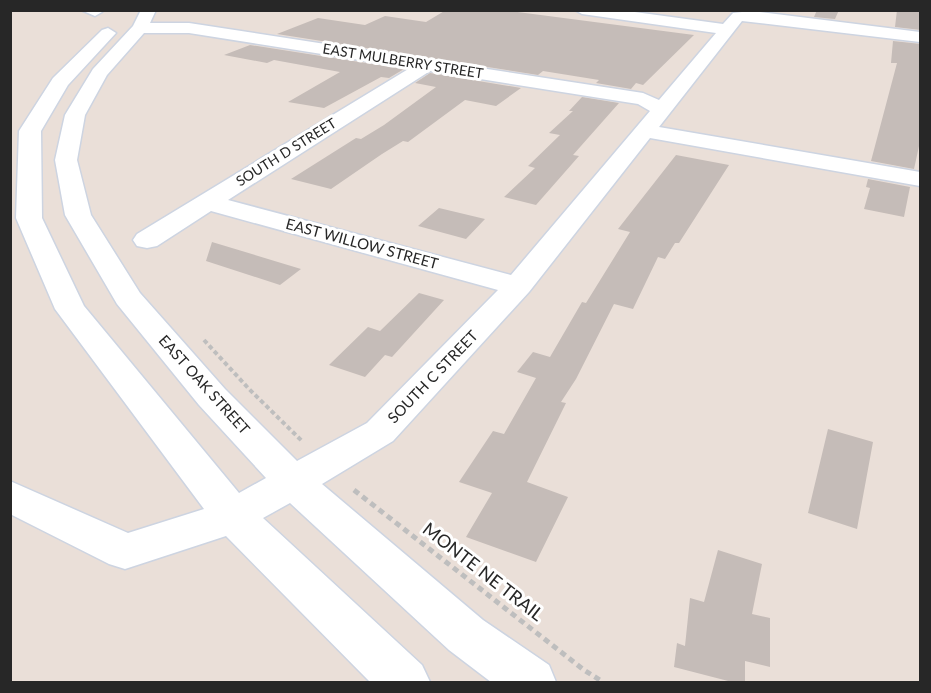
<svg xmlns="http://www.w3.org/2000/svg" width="931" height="693" font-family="Lato,sans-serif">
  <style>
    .building { fill: #c5bcb8 }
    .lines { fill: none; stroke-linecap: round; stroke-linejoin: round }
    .minor-casing { stroke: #cdd4e1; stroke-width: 3 }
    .path-far1 { stroke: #bebebe; stroke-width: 4; stroke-dasharray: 4.5 3; stroke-linecap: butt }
    .path { stroke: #bebebe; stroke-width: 5; stroke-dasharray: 6 4.5; stroke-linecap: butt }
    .minor { fill: #fff; fill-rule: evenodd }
    .labels { text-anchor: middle; stroke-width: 6; stroke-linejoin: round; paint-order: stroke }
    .far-street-label { font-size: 14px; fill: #272727; stroke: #fff }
    .street-label { font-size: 15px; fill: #272727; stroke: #fff }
    .near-street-label { font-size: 18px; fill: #272727; stroke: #fff }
  </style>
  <rect width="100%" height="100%" fill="#eadfd8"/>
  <path class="building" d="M 446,10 L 502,10 L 694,35 L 643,85 L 636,83 L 631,89 L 596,83 L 599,80 L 543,71 L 538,75 L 277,34 L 318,18 L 365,25 L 385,16 L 426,22 Z
    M 817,10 L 839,10 L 835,19 L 814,17 Z
    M 897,10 L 921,10 L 921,30 L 895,27 Z
    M 893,41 L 921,44 L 921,137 L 914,169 L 871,161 L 897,63 L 891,63 Z
    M 250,45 L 404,69 L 389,78 L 381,77 L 324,108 L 288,102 L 340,72 L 274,60 L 267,63 L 224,55 Z
    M 430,73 L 521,88 L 496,106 L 465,100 L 408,142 L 403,141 L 382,154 L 331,189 L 291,179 L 356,138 L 361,139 L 384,125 L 436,87 L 415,83 Z
    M 582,97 L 619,103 L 573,155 L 579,156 L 536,205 L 504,197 L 535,168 L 528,166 L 560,135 L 549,133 L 573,111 L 569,111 Z
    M 676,155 L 729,165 L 679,243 L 675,243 L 665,259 L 658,257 L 633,309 L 614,304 L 576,379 L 561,402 L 566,403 L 527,482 L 568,497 L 536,562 L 466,537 L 492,493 L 459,482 L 493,431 L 504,434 L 536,378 L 517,372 L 533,352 L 550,357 L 582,302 L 586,303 L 630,232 L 618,229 Z
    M 868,179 L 910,187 L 904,217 L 864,209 L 870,188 L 866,187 Z
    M 439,208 L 485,219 L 466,239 L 418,226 Z
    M 212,242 L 301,269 L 280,285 L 206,261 Z
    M 419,293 L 444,300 L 392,357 L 385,355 L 365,377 L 329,365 L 368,327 L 380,331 Z
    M 828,429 L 873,442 L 857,529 L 808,513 Z
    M 718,550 L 762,564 L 752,614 L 770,618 L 770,667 L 745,661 L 745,682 L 732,682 L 674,667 L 677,643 L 685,646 L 690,598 L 704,602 Z"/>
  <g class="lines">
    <g class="minor-casing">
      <path id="minor" d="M 81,10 L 101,10 L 102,12 L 95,16 Z
        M 141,10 L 156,10 L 150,23 L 189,23 L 643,93 L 659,100 L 716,33 L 582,14 L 575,10 L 620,10 L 723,24 L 733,13 L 751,11 L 920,32 L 920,42 L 742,21 L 659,127 L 920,172 L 920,186 L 650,138 L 529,292 L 393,441 L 322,484 L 483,620 L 549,665 L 556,682 L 491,682 L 449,650 L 290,503 L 263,518 L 422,665 L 430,682 L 370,682 L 226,536 L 125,569 L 109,564 L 10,514 L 10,481 L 128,533 L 204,509 L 55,309 L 16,218 L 19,131 L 53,78 L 102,30 L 108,28 L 116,33 L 68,85 L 41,131 L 42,218 L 84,306 L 239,493 L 266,478 L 199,405 L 117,304 L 65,215 L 55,160 L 65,115 L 93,69 L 133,26 ZM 144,33 L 189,33 L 410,68 L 137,234 L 133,240 L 137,246 L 147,248 L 157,246 L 211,211 L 498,290 L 367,423 L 297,461 L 225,389 L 140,293 L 91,215 L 77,160 L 85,115 L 107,75 ZM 430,71 L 638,104 L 650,111 L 511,275 L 228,200 Z"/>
    </g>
    <path class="path-far1" d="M 204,340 L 249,389 L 303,442"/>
    <path class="path" d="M 354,490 L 584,670 L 603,682"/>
    <use href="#minor" class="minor"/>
  </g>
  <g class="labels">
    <g class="far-street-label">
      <text transform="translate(403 61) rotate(9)" y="5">EAST MULBERRY STREET</text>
      <text transform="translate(286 152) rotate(-32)" y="5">SOUTH D STREET</text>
    </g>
    <g class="street-label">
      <text transform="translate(362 244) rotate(15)" y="5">EAST WILLOW STREET</text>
      <text transform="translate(433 377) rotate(-46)" y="5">SOUTH C STREET</text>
      <text transform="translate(204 385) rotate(48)" y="5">EAST OAK STREET</text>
    </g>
    <g class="near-street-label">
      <text transform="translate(483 572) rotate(38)" y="6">MONTE NE TRAIL</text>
    </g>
  </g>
  <rect width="931" height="693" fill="none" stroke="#272727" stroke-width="24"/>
</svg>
